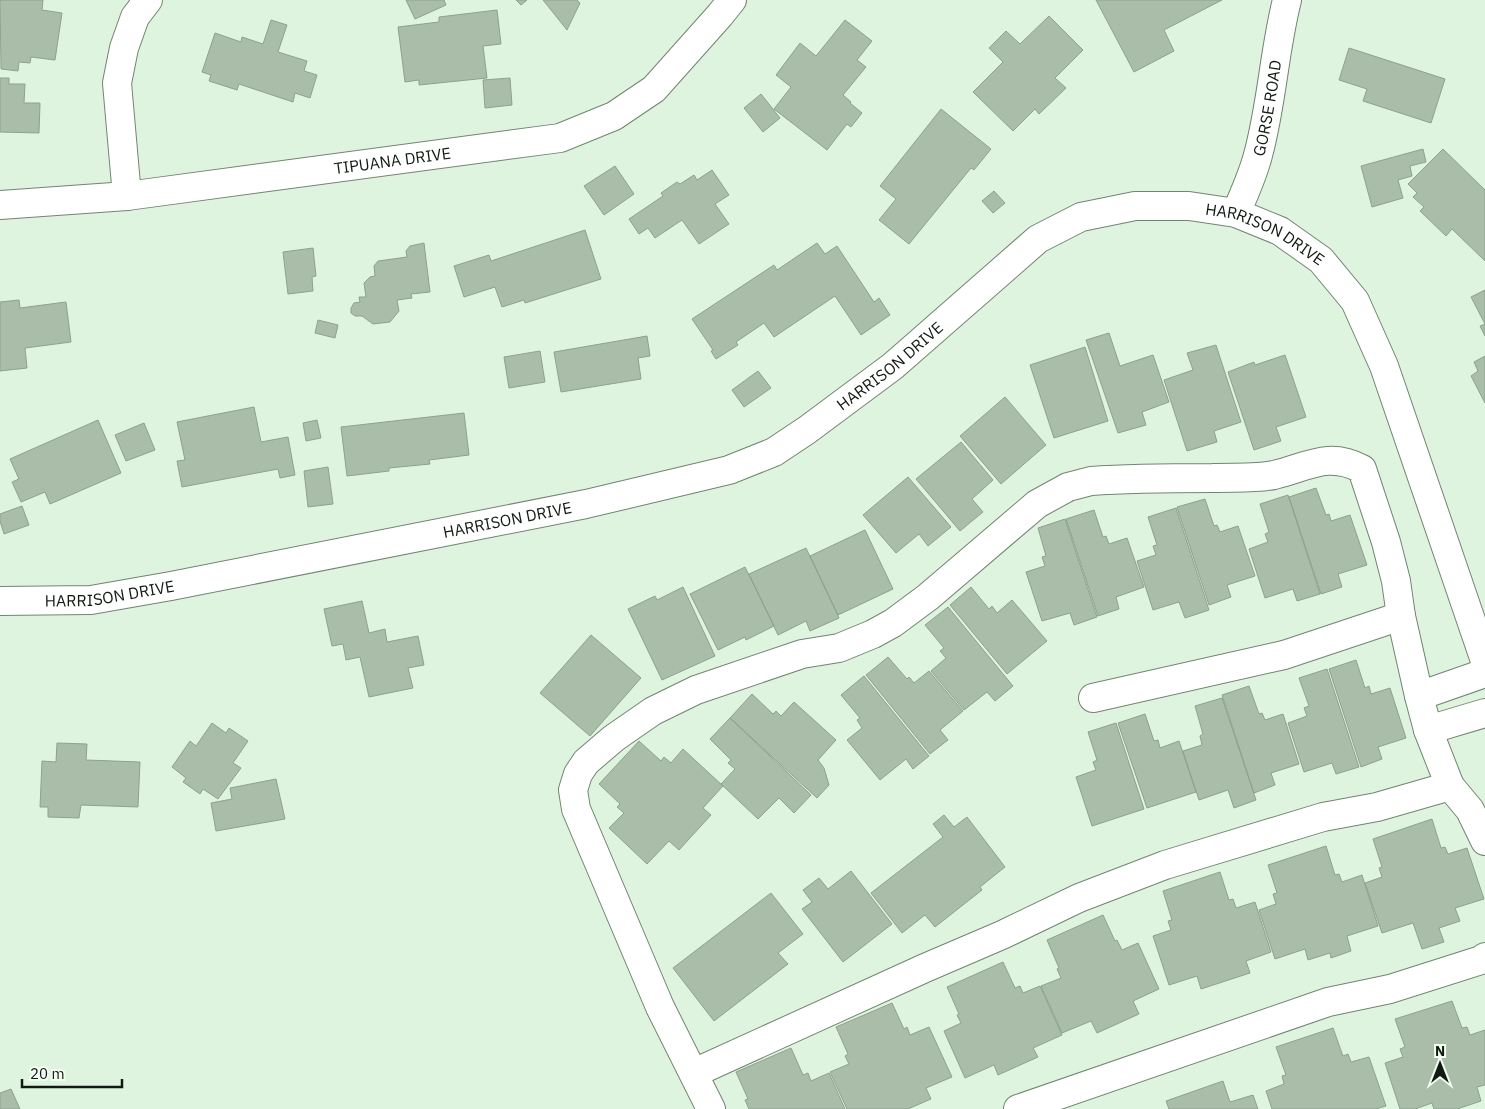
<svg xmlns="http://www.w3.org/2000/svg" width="1485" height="1109" font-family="'IBM Plex Sans',sans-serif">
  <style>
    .building { fill: #a9bda9; stroke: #8ea18e }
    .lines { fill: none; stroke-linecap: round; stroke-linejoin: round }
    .street-casing { stroke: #728472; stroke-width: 30 }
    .street { stroke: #fff; stroke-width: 28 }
    .labels { text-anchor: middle; stroke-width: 4; stroke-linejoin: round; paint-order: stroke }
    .street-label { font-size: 16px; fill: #121912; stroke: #f2fef2 }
  </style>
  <rect width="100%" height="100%" fill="#dff4df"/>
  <path class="building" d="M 0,0 L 43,0 L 42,10 L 62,13 L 55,60 L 31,57 L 30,63 L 19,62 L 18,71 L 1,69 Z
    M 406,0 L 444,0 L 446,5 L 415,19 Z
    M 516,0 L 527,0 L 521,5 Z
    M 543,0 L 577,0 L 580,3 L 567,30 Z
    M 1096,0 L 1222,0 L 1164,30 L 1174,51 L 1134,72 Z
    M 497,10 L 501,44 L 483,46 L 487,78 L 419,85 L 419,80 L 405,82 L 398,27 L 439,22 L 439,17 Z
    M 1049,16 L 1083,50 L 1055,78 L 1066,88 L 1039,114 L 1035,109 L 1013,131 L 973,92 L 1003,62 L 989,48 L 1006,31 L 1020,44 Z
    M 271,20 L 287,25 L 278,52 L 307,61 L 304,71 L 317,75 L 310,98 L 295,93 L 293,102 L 239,84 L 237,90 L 209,81 L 211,75 L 202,72 L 215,33 L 241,42 L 242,37 L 263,44 Z
    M 845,20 L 872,41 L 857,60 L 866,67 L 843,95 L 851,102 L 850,103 L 862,113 L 851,127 L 847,124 L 827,150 L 774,109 L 791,87 L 776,75 L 800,43 L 816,56 Z
    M 1349,48 L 1445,79 L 1431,123 L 1363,101 L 1367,89 L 1339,80 Z
    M 0,78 L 9,78 L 9,84 L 25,84 L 24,103 L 40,103 L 39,133 L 0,132 Z
    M 510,78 L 512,105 L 485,108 L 483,80 Z
    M 761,94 L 780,118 L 763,132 L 744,108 Z
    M 941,109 L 991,149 L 974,170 L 971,168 L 909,244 L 879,220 L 896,199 L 880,186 Z
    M 1423,149 L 1426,162 L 1410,166 L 1412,176 L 1398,180 L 1403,198 L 1372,207 L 1361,166 Z
    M 1443,149 L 1485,190 L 1485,261 L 1452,229 L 1446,236 L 1420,211 L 1424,207 L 1413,197 L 1417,193 L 1408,184 Z
    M 615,166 L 634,194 L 604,215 L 584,186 Z
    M 712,170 L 729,195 L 715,204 L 729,224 L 699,244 L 682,220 L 655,238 L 648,228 L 639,234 L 629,219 L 663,196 L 661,193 L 677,182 L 680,184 L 694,175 L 697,180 Z
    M 994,191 L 1005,203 L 993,213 L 982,201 Z
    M 585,230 L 601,279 L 525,303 L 524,300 L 502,307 L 495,287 L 464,297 L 454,266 L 489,255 L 491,261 Z
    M 424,243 L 430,292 L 411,294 L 412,298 L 397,300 L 399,311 L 390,322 L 373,324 L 362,316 L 355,316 L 351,313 L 351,308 L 354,303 L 360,302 L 359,297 L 366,297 L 364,283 L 370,277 L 375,276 L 374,266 L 378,261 L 407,257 L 406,251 L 410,246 Z
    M 817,243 L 825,254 L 837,246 L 874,302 L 879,298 L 890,315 L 861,335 L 835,296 L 774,337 L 764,323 L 736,342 L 738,345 L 716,359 L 711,351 L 713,350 L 692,319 L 774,265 L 777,270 Z
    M 313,248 L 316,276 L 312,277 L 313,291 L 288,294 L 283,252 Z
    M 1485,290 L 1485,336 L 1480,326 L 1485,324 L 1471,297 Z
    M 19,300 L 20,308 L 66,302 L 71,342 L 25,348 L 27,368 L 0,371 L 0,302 Z
    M 318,320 L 338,325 L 335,338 L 315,333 Z
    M 1109,333 L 1120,366 L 1153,355 L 1169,402 L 1142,412 L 1146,425 L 1118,433 L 1086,340 Z
    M 647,336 L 650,356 L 638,358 L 641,379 L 561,392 L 554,352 Z
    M 1216,345 L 1241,422 L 1214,431 L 1217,442 L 1187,451 L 1164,380 L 1193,370 L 1187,353 Z
    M 1085,347 L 1108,421 L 1054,438 L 1030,365 Z
    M 540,351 L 545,382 L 509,388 L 504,357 Z
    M 1285,355 L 1306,417 L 1276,427 L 1281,441 L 1254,450 L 1228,372 L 1254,362 L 1255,365 Z
    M 1485,356 L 1485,403 L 1471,376 L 1478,371 L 1474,362 Z
    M 758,371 L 771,388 L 744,407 L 732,390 Z
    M 1005,397 L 1046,445 L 1001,484 L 960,436 Z
    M 254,407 L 261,442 L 288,437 L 295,475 L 280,478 L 278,469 L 182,487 L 177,461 L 185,460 L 177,422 Z
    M 464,413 L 469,455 L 429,460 L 430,464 L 389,468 L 389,471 L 347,476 L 341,427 Z
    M 98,420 L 121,473 L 50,504 L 45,492 L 21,502 L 12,482 L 19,479 L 10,459 Z
    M 317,420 L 321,438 L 306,441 L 303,423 Z
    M 144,423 L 155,450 L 126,461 L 115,435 Z
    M 961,442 L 993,480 L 972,499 L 983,512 L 960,531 L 916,479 Z
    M 328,467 L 333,504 L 308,507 L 304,471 Z
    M 908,477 L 951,527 L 928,546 L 919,534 L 896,553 L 863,515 Z
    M 1316,488 L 1326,515 L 1329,514 L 1331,521 L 1350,515 L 1367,565 L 1338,574 L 1342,587 L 1321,594 L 1289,497 Z
    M 1288,495 L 1320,594 L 1297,601 L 1293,589 L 1265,598 L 1249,549 L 1268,542 L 1265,534 L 1269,532 L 1260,504 Z
    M 1205,499 L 1214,526 L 1217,525 L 1220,532 L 1238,526 L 1255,576 L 1227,585 L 1231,597 L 1209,605 L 1177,507 Z
    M 22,506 L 29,525 L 4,534 L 0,521 L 0,514 Z
    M 1176,508 L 1209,610 L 1185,618 L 1179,602 L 1153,610 L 1137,561 L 1156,555 L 1153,546 L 1157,545 L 1148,517 Z
    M 1094,510 L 1103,537 L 1106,536 L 1109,544 L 1127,538 L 1144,587 L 1116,597 L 1119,609 L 1098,616 L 1066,519 Z
    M 1065,519 L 1097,617 L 1074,625 L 1070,613 L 1042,621 L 1026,572 L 1045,566 L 1042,557 L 1046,556 L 1038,528 Z
    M 865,530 L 893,589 L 838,615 L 810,556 Z
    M 806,548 L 839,618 L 810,631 L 806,621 L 778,635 L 749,574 Z
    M 745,567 L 774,626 L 746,640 L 745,637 L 718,650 L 690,594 Z
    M 683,587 L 715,656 L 662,680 L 628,609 L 655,596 L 657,600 Z
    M 971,587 L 989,609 L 992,606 L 997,613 L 1012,600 L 1047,641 L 1007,674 L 950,605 Z
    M 362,601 L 369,633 L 385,629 L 387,642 L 418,636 L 424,665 L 408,668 L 413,688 L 369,697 L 360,657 L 346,660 L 343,644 L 332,646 L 324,609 Z
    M 948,607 L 1013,686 L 995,701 L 987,692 L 964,710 L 931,671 L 946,658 L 940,651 L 944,648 L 925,625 Z
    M 591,635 L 641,678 L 590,736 L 540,693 Z
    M 888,657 L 907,679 L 909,677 L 914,683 L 929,671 L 963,711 L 940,730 L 948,740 L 930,754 L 866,675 Z
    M 1356,660 L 1365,688 L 1369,686 L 1371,694 L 1390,688 L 1406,738 L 1378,747 L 1382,759 L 1361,767 L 1329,669 Z
    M 1327,669 L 1359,767 L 1336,774 L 1332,763 L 1304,772 L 1288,723 L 1307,716 L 1304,708 L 1309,706 L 1299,678 Z
    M 864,676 L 929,756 L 913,769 L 906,759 L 880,780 L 847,740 L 862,728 L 857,720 L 860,718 L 841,695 Z
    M 1249,686 L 1259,714 L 1262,713 L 1265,720 L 1283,714 L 1299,764 L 1271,773 L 1275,785 L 1254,793 L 1222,695 Z
    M 752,694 L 773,714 L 776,711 L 781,716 L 794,702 L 836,740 L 818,760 L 824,768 L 829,785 L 817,798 L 730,718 Z
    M 1222,698 L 1256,800 L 1234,808 L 1228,790 L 1199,800 L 1183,751 L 1202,745 L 1200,736 L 1203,734 L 1195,706 Z
    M 1145,714 L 1154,741 L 1158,740 L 1160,748 L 1179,741 L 1196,792 L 1147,808 L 1118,723 Z
    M 730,718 L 811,795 L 794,813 L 779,798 L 758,819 L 721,784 L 735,769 L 728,763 L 731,760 L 710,739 Z
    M 212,723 L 226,733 L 229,728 L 248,741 L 233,763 L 241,768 L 218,799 L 203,789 L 200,794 L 183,782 L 186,778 L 172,767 L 190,741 L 196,746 Z
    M 1116,723 L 1144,809 L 1092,826 L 1076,777 L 1096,770 L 1093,762 L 1097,760 L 1088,732 Z
    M 639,741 L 661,761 L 664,757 L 671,763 L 683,749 L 723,786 L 703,808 L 711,815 L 679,850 L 669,841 L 647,864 L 609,828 L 624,813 L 617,807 L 620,804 L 599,784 Z
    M 57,743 L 87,744 L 86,760 L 140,762 L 138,807 L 81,805 L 79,818 L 48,817 L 48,807 L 40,807 L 42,761 L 56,762 Z
    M 276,779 L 285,819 L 216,831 L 211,803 L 232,799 L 230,788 Z
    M 944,815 L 954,827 L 967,817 L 1005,867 L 980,887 L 982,890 L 935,927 L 925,915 L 902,933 L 871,893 L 943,837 L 933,824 Z
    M 1432,819 L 1441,848 L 1445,847 L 1448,854 L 1467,848 L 1484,899 L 1455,908 L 1460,921 L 1439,928 L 1444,942 L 1422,949 L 1413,923 L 1382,933 L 1365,883 L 1382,877 L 1379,868 L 1382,867 L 1373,839 Z
    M 1326,846 L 1335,875 L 1339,874 L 1342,882 L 1362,875 L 1378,926 L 1347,936 L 1351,951 L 1331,958 L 1330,953 L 1308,960 L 1305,949 L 1275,959 L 1259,910 L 1276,904 L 1273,894 L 1277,893 L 1268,865 Z
    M 851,871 L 892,924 L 843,962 L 802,909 L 812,902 L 803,890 L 819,878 L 828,889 Z
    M 1220,872 L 1229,900 L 1233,899 L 1236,908 L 1255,902 L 1271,952 L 1246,961 L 1250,973 L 1201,989 L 1197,976 L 1169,985 L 1153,936 L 1171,930 L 1168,921 L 1172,920 L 1163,891 Z
    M 771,893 L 803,934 L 778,953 L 788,964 L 714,1021 L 673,968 Z
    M 1103,915 L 1115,941 L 1117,940 L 1122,950 L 1138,943 L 1159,989 L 1133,1001 L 1139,1014 L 1097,1033 L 1091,1021 L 1062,1033 L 1041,986 L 1061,978 L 1057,969 L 1059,968 L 1047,940 Z
    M 1003,962 L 1015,988 L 1020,986 L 1023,993 L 1040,986 L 1062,1035 L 1033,1048 L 1038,1057 L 998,1075 L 994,1065 L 965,1078 L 944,1031 L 961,1023 L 957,1015 L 959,1014 L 947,987 Z
    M 1452,1001 L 1462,1028 L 1467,1027 L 1470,1035 L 1485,1030 L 1485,1085 L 1477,1087 L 1481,1101 L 1457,1109 L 1434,1109 L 1432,1103 L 1415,1109 L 1400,1109 L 1385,1063 L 1403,1057 L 1400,1049 L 1405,1047 L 1395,1019 Z
    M 892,1003 L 904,1029 L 907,1027 L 910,1035 L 929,1027 L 952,1077 L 926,1088 L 931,1099 L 908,1109 L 847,1109 L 830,1072 L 849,1064 L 845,1056 L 848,1054 L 836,1027 Z
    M 1333,1028 L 1343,1056 L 1348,1054 L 1351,1062 L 1369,1057 L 1386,1106 L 1376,1109 L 1272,1109 L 1266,1091 L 1284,1084 L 1282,1076 L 1286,1075 L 1276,1047 Z
    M 791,1048 L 803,1075 L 808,1073 L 811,1081 L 829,1073 L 845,1109 L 749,1109 L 745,1100 L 748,1099 L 736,1072 Z
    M 1223,1081 L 1230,1102 L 1253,1095 L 1258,1109 L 1169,1109 L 1166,1101 Z
    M 11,1089 L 20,1109 L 0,1109 L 0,1093 Z"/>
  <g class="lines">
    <g class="street-casing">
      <g id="street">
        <path d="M 127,196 L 117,83 L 124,48 L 135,17 L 148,0"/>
        <path id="s1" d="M 0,205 L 127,196 L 560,138 L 614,116 L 654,89 L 720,15 L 732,0"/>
        <path id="s2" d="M 1236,213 C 1244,194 1253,175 1258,155 C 1272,104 1274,51 1287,0"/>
        <path id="s3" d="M 0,601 L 91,600 L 171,586 L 586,504 L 729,470 L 774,452 L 807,430 L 893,366 L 1038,239 L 1081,217 L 1135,206 L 1189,206 L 1236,213 L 1280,231 L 1321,260 L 1355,301 L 1384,366 L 1485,661"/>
        <path d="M 1419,696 L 1485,673"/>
        <path d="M 1093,698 L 1284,655 L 1401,616"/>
        <path d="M 1428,730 L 1485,713"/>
        <path d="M 694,1073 L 925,968 L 1002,935 L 1079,898 L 1165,865 L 1323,817 L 1377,807 L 1450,786"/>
        <path d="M 711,1109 L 660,1007 L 576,809 L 573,790 L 578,774 L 586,762 L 614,738 L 653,711 L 696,690 L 802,654 L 839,648 L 873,634 L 893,623 L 928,597 L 1037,504 L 1068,487 L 1091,481 C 1132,478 1173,478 1213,478 C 1234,477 1255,479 1274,475 C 1308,467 1328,451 1362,469 L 1386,542 L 1396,581 L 1401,616 L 1419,696 L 1428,730 L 1450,786 L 1470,810 L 1485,841"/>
        <path d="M 1018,1109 L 1328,1002 L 1390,989 L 1481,960 L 1485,957"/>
      </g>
    </g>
    <use href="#street" class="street"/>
  </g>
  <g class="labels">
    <g class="street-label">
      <text dy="6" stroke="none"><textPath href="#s2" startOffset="110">GORSE ROAD</textPath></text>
      <text dy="6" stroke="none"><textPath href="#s1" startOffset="395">TIPUANA DRIVE</textPath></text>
      <text dy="6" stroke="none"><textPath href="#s3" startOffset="1370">HARRISON DRIVE</textPath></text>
      <text dy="6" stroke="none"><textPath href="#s3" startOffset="935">HARRISON DRIVE</textPath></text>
      <text dy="6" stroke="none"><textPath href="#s3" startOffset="515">HARRISON DRIVE</textPath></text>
      <text dy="6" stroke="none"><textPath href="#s3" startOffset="110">HARRISON DRIVE</textPath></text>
    </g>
  </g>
  <g transform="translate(1440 1064)" stroke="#f2fef2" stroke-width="4" paint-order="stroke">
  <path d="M0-4L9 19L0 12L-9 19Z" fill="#121912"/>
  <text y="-8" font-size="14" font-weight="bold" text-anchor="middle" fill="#121912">N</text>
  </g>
  <path d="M22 1079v8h100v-8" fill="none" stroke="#121912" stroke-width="2.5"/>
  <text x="30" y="1079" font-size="15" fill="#121912" stroke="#f2fef2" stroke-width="4" paint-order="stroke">20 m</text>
</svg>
